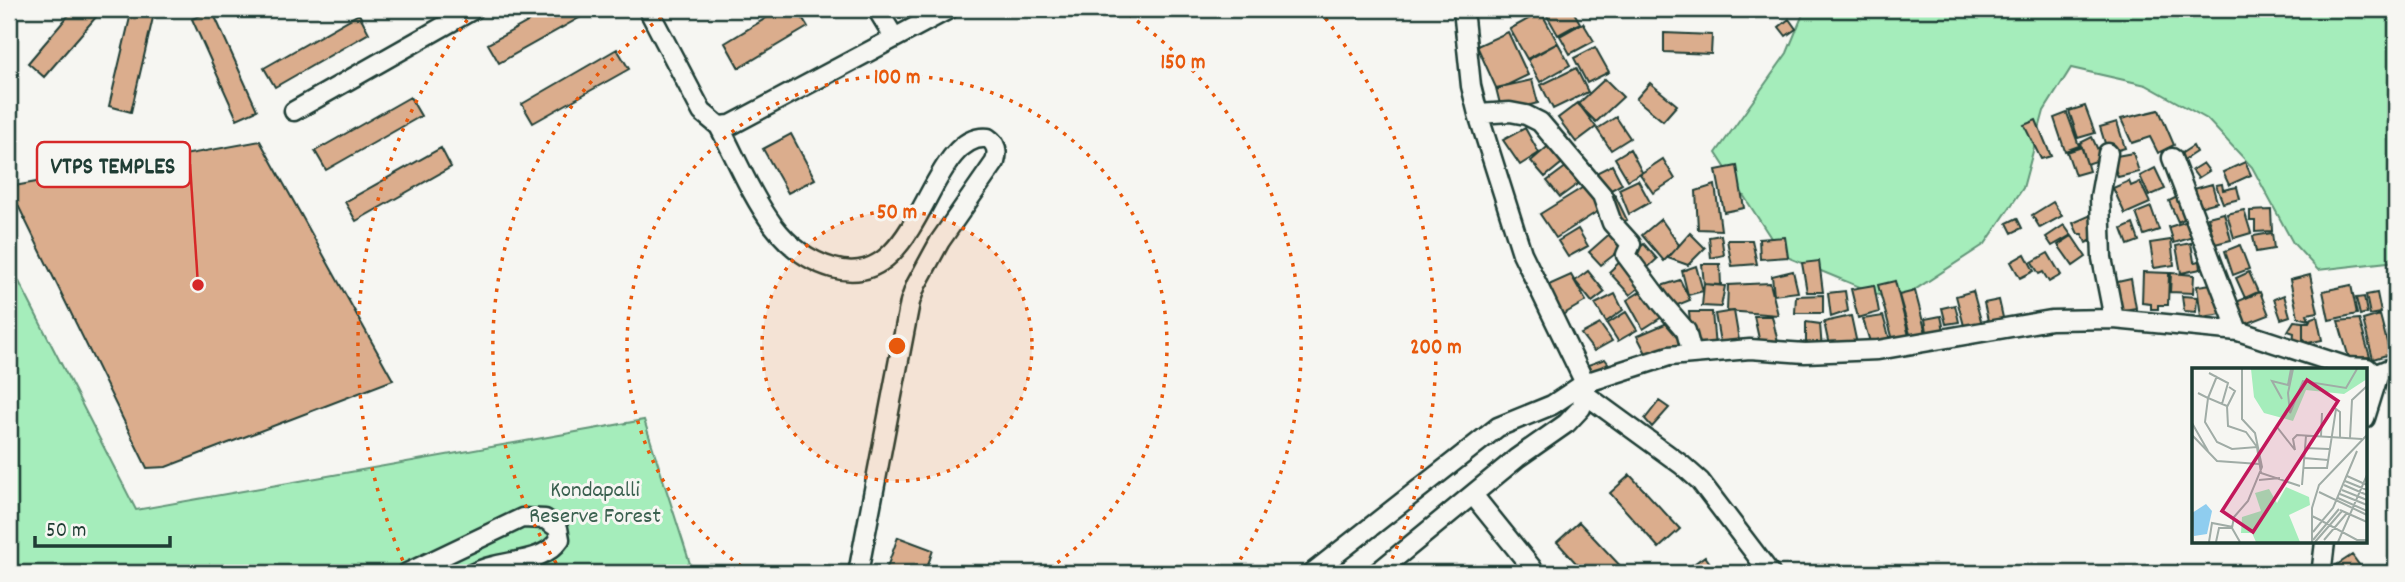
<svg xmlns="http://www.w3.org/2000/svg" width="2405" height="582" font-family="Dekko,sans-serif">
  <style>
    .green { fill: #a5edbb; stroke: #629578; stroke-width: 2 }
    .building { fill: #dbad8d; stroke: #1f3d34; stroke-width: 2 }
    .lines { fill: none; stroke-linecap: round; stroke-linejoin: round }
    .minor-casing { stroke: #1f3d34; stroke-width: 23 }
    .minor { stroke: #f6f6f2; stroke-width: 18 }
    .ring { fill: none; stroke: #e8590c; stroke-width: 3.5; stroke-dasharray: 3.5 7 }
    .labels { text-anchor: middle; stroke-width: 6; stroke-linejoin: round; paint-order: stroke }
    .park-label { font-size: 23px; fill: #3a604f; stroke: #f6f6f2 }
    .inset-road { fill: none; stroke: #a0aca6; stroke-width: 2 }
    .view { fill: #c2185b; fill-opacity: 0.15; stroke: #c2185b; stroke-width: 3.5 }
    .inset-edge { fill: none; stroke: #1f3d34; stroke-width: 3.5 }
    .centre { fill: #e8590c; stroke: #f6f6f2; stroke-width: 3.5 }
    .ring-label { font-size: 21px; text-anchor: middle; font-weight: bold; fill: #e8590c; stroke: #f6f6f2; stroke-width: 6; stroke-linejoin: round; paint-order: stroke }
    .leader { fill: none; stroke: #d62828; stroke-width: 2.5 }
    .callout-dot { fill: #d62828; stroke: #f6f6f2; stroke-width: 2.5 }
    .callout { fill: #f6f6f2; stroke: #d62828; stroke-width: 2.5 }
    .callout-label { font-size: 24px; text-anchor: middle; font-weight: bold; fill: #1f3d34 }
  </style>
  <rect width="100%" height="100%" fill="#f6f6f2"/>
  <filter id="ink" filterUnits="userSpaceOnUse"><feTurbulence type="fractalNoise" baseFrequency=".0143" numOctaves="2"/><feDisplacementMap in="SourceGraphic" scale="14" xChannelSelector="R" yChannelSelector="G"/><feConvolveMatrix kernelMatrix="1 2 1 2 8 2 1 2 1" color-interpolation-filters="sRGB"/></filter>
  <g filter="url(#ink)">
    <path class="green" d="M 1805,9 L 2396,9 L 2396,261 L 2318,270 L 2293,243 L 2252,167 L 2207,119 L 2146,85 L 2071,68 L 2044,111 L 2023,188 L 1985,244 L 1896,302 L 1782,255 L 1716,153 L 1787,53 Z
      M 9,262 L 136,510 L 644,420 L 693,573 L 9,573 Z"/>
    <path class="building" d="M 74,9 L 103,9 L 44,77 L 28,63 Z
      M 132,9 L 155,9 L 131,112 L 109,106 Z
      M 551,9 L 595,9 L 499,63 L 488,44 Z
      M 781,9 L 797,9 L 808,27 L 739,68 L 725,43 Z
      M 1555,9 L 1572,9 L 1580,23 L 1558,35 L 1546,14 Z
      M 212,10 L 257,110 L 237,119 L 192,19 Z
      M 1541,12 L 1558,43 L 1527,59 L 1510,29 Z
      M 359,14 L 369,33 L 275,87 L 264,68 Z
      M 1789,19 L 1796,29 L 1786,36 L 1779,27 Z
      M 1583,23 L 1594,41 L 1570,54 L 1560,36 Z
      M 1508,32 L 1528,75 L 1497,90 L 1477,46 Z
      M 1664,33 L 1712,35 L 1711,54 L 1664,52 Z
      M 1558,43 L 1570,65 L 1540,82 L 1528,60 Z
      M 1595,47 L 1609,72 L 1587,83 L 1574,58 Z
      M 617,49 L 629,69 L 533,123 L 522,104 Z
      M 1576,68 L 1588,92 L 1553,109 L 1541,85 Z
      M 1605,79 L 1623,97 L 1596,122 L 1578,104 Z
      M 1532,80 L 1538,103 L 1502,112 L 1496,88 Z
      M 1650,83 L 1677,105 L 1663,121 L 1636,99 Z
      M 410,97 L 421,116 L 326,170 L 315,151 Z
      M 1578,103 L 1596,127 L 1576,142 L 1558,118 Z
      M 2085,106 L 2095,133 L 2078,138 L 2069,111 Z
      M 2159,110 L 2174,145 L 2158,153 L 2150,137 L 2132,143 L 2121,119 Z
      M 2067,113 L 2079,146 L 2065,151 L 2054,118 Z
      M 1616,117 L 1630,138 L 1611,150 L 1597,129 Z
      M 2036,120 L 2051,156 L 2041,159 L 2024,125 Z
      M 2117,122 L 2125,148 L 2108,153 L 2100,127 Z
      M 1525,128 L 1539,153 L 1520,165 L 1503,140 Z
      M 791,134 L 815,179 L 788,193 L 763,149 Z
      M 2092,137 L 2102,159 L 2087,164 L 2080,143 Z
      M 260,141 L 393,380 L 166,467 L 147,468 L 9,187 Z
      M 1553,142 L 1567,159 L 1545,177 L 1531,161 Z
      M 2193,146 L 2196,152 L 2182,161 L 2179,155 Z
      M 2082,147 L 2089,171 L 2075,175 L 2067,152 Z
      M 441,148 L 451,167 L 356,221 L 345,202 Z
      M 1630,149 L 1642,172 L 1628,180 L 1615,158 Z
      M 2133,153 L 2139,172 L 2118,177 L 2111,157 Z
      M 1663,159 L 1675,179 L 1653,193 L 1640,174 Z
      M 2245,162 L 2251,175 L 2229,185 L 2223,172 Z
      M 1571,163 L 1586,178 L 1560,197 L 1547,181 Z
      M 2203,163 L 2209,171 L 2198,178 L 2192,170 Z
      M 1612,165 L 1622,184 L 1602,195 L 1586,178 Z
      M 1737,166 L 1744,208 L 1724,212 L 1716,170 Z
      M 2155,168 L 2165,189 L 2149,196 L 2140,176 Z
      M 1638,180 L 1650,202 L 1629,214 L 1619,189 Z
      M 2129,181 L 2131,186 L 2140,182 L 2150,203 L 2125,214 L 2113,188 Z
      M 1590,183 L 1606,206 L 1556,238 L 1540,214 Z
      M 2212,184 L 2217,202 L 2199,207 L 2194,189 Z
      M 2222,184 L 2223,190 L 2237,187 L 2240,199 L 2223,203 L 2216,185 Z
      M 1715,185 L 1721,230 L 1698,229 L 1696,191 Z
      M 1614,193 L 1627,220 L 1616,225 L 1603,199 Z
      M 2179,196 L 2188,217 L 2178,222 L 2169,201 Z
      M 2053,202 L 2062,216 L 2040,228 L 2032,215 Z
      M 2151,207 L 2159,230 L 2144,235 L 2136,213 Z
      M 2244,210 L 2251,233 L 2234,238 L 2227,214 Z
      M 2271,210 L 2272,231 L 2255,232 L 2255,221 L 2250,221 L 2250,211 Z
      M 2224,213 L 2231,240 L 2215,244 L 2208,217 Z
      M 2091,215 L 2100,236 L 2086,243 L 2082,234 L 2078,234 L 2073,223 Z
      M 2017,218 L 2022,228 L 2012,233 L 2007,223 Z
      M 1661,219 L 1679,245 L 1664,261 L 1642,235 Z
      M 2191,220 L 2196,236 L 2174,243 L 2169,227 Z
      M 2133,224 L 2139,241 L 2128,245 L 2122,229 Z
      M 2064,225 L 2071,235 L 2052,246 L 2046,237 Z
      M 1578,229 L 1588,246 L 1568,257 L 1558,241 Z
      M 1614,230 L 1624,247 L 1601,265 L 1589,252 Z
      M 1690,233 L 1705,248 L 1688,265 L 1668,258 Z
      M 2272,233 L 2274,249 L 2256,252 L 2253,236 Z
      M 1721,235 L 1724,255 L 1711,258 L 1709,237 Z
      M 2072,236 L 2086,257 L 2073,266 L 2058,245 Z
      M 1785,237 L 1788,257 L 1760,259 L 1759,239 Z
      M 1727,240 L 1752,240 L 1757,264 L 1732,266 Z
      M 2171,240 L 2174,265 L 2154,268 L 2150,243 Z
      M 2191,243 L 2194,262 L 2200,261 L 2201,269 L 2181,273 L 2176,246 Z
      M 1644,244 L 1657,259 L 1644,271 L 1630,256 Z
      M 2240,245 L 2249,269 L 2233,275 L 2225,251 Z
      M 2048,253 L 2061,275 L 2049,282 L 2043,272 L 2039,274 L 2032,262 Z
      M 2025,254 L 2034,271 L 2020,278 L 2011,262 Z
      M 1624,258 L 1645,283 L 1630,295 L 1609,272 Z
      M 1819,261 L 1823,292 L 1807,292 L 1802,263 Z
      M 1702,264 L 1720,264 L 1721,285 L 1704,284 Z
      M 1696,266 L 1703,291 L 1688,295 L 1682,271 Z
      M 1588,271 L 1605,292 L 1592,302 L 1575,281 Z
      M 1793,271 L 1798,292 L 1774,295 L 1772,276 Z
      M 2143,272 L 2169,273 L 2168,305 L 2158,305 L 2158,309 L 2151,309 L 2151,304 L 2142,303 Z
      M 2249,272 L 2258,292 L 2245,298 L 2236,278 Z
      M 2171,273 L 2194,275 L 2193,293 L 2170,292 Z
      M 1571,275 L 1586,301 L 1557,318 L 1542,288 Z
      M 2310,275 L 2318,312 L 2307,314 L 2309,320 L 2298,317 L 2290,280 Z
      M 2131,279 L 2136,308 L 2118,311 L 2113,283 Z
      M 1680,280 L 1690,300 L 1670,308 L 1661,286 Z
      M 1895,281 L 1909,336 L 1893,340 L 1878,285 Z
      M 1770,283 L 1778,315 L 1727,311 L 1728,285 Z
      M 2219,283 L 2223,314 L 2201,317 L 2197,286 Z
      M 1704,284 L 1725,286 L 1721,307 L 1702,306 Z
      M 1874,285 L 1879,312 L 1858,318 L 1851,289 Z
      M 2351,285 L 2357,314 L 2329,320 L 2323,291 Z
      M 1645,289 L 1662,317 L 1643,329 L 1627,300 Z
      M 1845,291 L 1848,311 L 1831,317 L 1828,293 Z
      M 1915,291 L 1927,337 L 1912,341 L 1899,295 Z
      M 1973,291 L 1983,328 L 1966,333 L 1956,296 Z
      M 2260,292 L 2269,315 L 2243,325 L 2234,303 Z
      M 2377,293 L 2381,313 L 2370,315 L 2366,295 Z
      M 1615,294 L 1623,310 L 1606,322 L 1595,304 Z
      M 1823,295 L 1823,313 L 1795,313 L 1796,296 Z
      M 2284,295 L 2290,316 L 2281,319 L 2274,299 Z
      M 2182,296 L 2197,297 L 2196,312 L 2184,311 Z
      M 2364,297 L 2367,313 L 2360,315 L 2356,298 Z
      M 1999,300 L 2004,322 L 1989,325 L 1984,303 Z
      M 1955,305 L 1959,322 L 1946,324 L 1942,308 Z
      M 1734,311 L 1740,346 L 1721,348 L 1715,314 Z
      M 1626,312 L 1637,330 L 1618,341 L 1607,324 Z
      M 1689,312 L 1712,312 L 1715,348 L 1693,349 Z
      M 2380,315 L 2390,354 L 2373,359 L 2363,320 Z
      M 1754,316 L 1772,316 L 1779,347 L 1761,348 Z
      M 1851,316 L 1857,344 L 1830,350 L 1824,322 Z
      M 1883,316 L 1890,340 L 1870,342 L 1863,319 Z
      M 1941,316 L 1945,335 L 1928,338 L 1925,319 Z
      M 2317,316 L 2322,340 L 2308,343 L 2303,338 L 2303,322 L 2309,322 L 2311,318 Z
      M 2359,319 L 2370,357 L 2349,358 L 2338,321 Z
      M 1672,321 L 1688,349 L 1650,361 L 1637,336 Z
      M 2294,321 L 2303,322 L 2303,343 L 2293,342 L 2294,333 L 2288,331 Z
      M 1806,322 L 1820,324 L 1822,351 L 1806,351 Z
      M 1600,324 L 1612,341 L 1594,351 L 1581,334 Z
      M 1605,359 L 1614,371 L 1594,377 L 1588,365 Z
      M 1659,401 L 1669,408 L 1652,427 L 1645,419 Z
      M 1630,475 L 1680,529 L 1659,548 L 1610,493 Z
      M 1579,522 L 1627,573 L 1585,573 L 1557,542 Z
      M 898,537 L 933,550 L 925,573 L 885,573 Z
      M 2352,555 L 2365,573 L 2331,573 L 2329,570 Z
      M 1705,556 L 1717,573 L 1681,573 Z"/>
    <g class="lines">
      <g class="minor-casing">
        <path id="minor" d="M 648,9 L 702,112 L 719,126
          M 877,9 L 894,37
          M 294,111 L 474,9
          M 1478,114 L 1510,112 L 1526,115 L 1540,122 L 1602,195 L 1612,223 L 1631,244 L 1626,255 L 1661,302 L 1686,331 L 1692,354
          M 719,126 C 736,158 751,195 773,225 C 788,245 809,261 833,268 C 922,294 926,132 988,138 C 997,144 998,152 995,162 L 940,241 L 916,285 L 910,302 L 859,568
          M 719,126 L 731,125 L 949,9
          M 2108,153 L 2100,197 L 2102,258 L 2114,319
          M 2172,158 L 2238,331
          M 1586,395 L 1682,465 L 1700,481 L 1770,573
          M 2365,418 L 2379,373
          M 1473,495 L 1536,573
          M 2325,542 L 2322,567 L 2325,573
          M 407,573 L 522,518 L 545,519 L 558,528 L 560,539 C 542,566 502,558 474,573
          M 1312,573 L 1498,427 L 1552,405 L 1585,383 L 1669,356 L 1750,349 L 1805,353 L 1878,350 L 2051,320 L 2114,319 L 2238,331 L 2348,367 L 2367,368 L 2373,373 L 2379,373 L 2396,366
          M 1377,573 L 1517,458 L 1567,423 L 1581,408 L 1586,395 L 1585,383 L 1522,253 L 1478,114 L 1471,86 L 1463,9"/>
      </g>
      <use href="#minor" class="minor"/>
    </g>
  </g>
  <circle cx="897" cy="346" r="135" fill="#e8590c" fill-opacity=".12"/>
  <g class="ring">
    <circle cx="897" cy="346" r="135"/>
    <path d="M750 572A270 270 0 1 1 1044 572"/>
    <path d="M562 572A404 404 0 0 1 674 9M1120 9A404 404 0 0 1 1232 572"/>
    <path d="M407 570A539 539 0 0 1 475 10M1319 10A539 539 0 0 1 1387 570"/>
  </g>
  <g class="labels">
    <g class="park-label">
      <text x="595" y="496">Kondapalli<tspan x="595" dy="26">Reserve Forest</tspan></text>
    </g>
  </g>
  <g transform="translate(2192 368)">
    <rect width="175" height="175" fill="#f6f6f2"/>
    <path d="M 59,1 L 175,1 L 175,11 L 152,26 L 114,22 L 101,53 L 72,45 L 62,29 ZM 94,119 L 117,129 L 118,137 L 97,147 L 108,174 L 64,174 L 60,165 L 49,165 L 50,149 L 69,143 L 63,125 L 77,121 L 85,135 Z" fill="#a5edbb"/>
    <path d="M 14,136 L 20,143 L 15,166 L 2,168 L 0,145 Z" fill="#8fcdef"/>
    <path class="inset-road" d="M 101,1 L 96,25 L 98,45 L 111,13 L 154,20 L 165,1M 17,5 L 36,15 L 30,36M 25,8 L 16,30 L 35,38 L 36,58 L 54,64 L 65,79M 6,25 L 16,30 L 13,54 L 25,74 L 40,81 L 65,79 L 69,105 L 108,118M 90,31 L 80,13 L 96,17 L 99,1M 35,39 L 43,23 L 37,19M 0,55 L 16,83M 85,59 L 103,82 L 101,71 L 105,67 L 170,71M 0,67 L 25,93 L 67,96M 129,68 L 130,45M 158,70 L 160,32 L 175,18M 113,80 L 137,81M 112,90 L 136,92M 111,100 L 135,100 L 144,41 L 148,44 L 148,69M 155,108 L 175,117M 67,112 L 88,110M 153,113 L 175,122M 110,117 L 114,68M 152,117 L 175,127M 150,122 L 175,132M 127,124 L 175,147M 148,126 L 175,137M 146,130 L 175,143M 148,142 L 175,154M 120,148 L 130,153 L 141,140 L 165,83M 121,164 L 130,153 L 165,172 L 175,172M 121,172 L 147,141M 132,172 L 155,145M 17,174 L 20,155 L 41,159M 24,174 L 27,160 L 40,160M 48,174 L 40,160 L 42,149 L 56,133 L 70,99 L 63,65 L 50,51 L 50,1M 120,174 L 120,140 L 127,117 L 175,67M 123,174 L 150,143M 146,174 L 175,107"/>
    <path class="view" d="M 115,12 L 146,33 L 61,164 L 30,143 Z"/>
    <rect width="175" height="175" class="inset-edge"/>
  </g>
  <circle cx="897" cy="346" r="10" class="centre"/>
  <g class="ring-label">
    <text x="1183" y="68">150 m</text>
    <text x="897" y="83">100 m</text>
    <text x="897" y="218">50 m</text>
    <text x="1436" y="353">200 m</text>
  </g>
  <path class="leader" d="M198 285L190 164"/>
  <circle class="callout-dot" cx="198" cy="285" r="7"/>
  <rect class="callout" x="37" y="142" width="153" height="45" rx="7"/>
  <g class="callout-label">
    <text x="113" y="173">VTPS TEMPLES</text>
  </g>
  <rect width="2405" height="582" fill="none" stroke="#f6f6f2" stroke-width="35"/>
  <rect x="18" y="18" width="2370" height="547" fill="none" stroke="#1f3d34" stroke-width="2.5" filter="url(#ink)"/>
  <path d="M35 536v10h135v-10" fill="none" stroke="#1f3d34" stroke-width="3.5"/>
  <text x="46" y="536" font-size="21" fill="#1f3d34" stroke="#f6f6f2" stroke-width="5" paint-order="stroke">50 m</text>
</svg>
